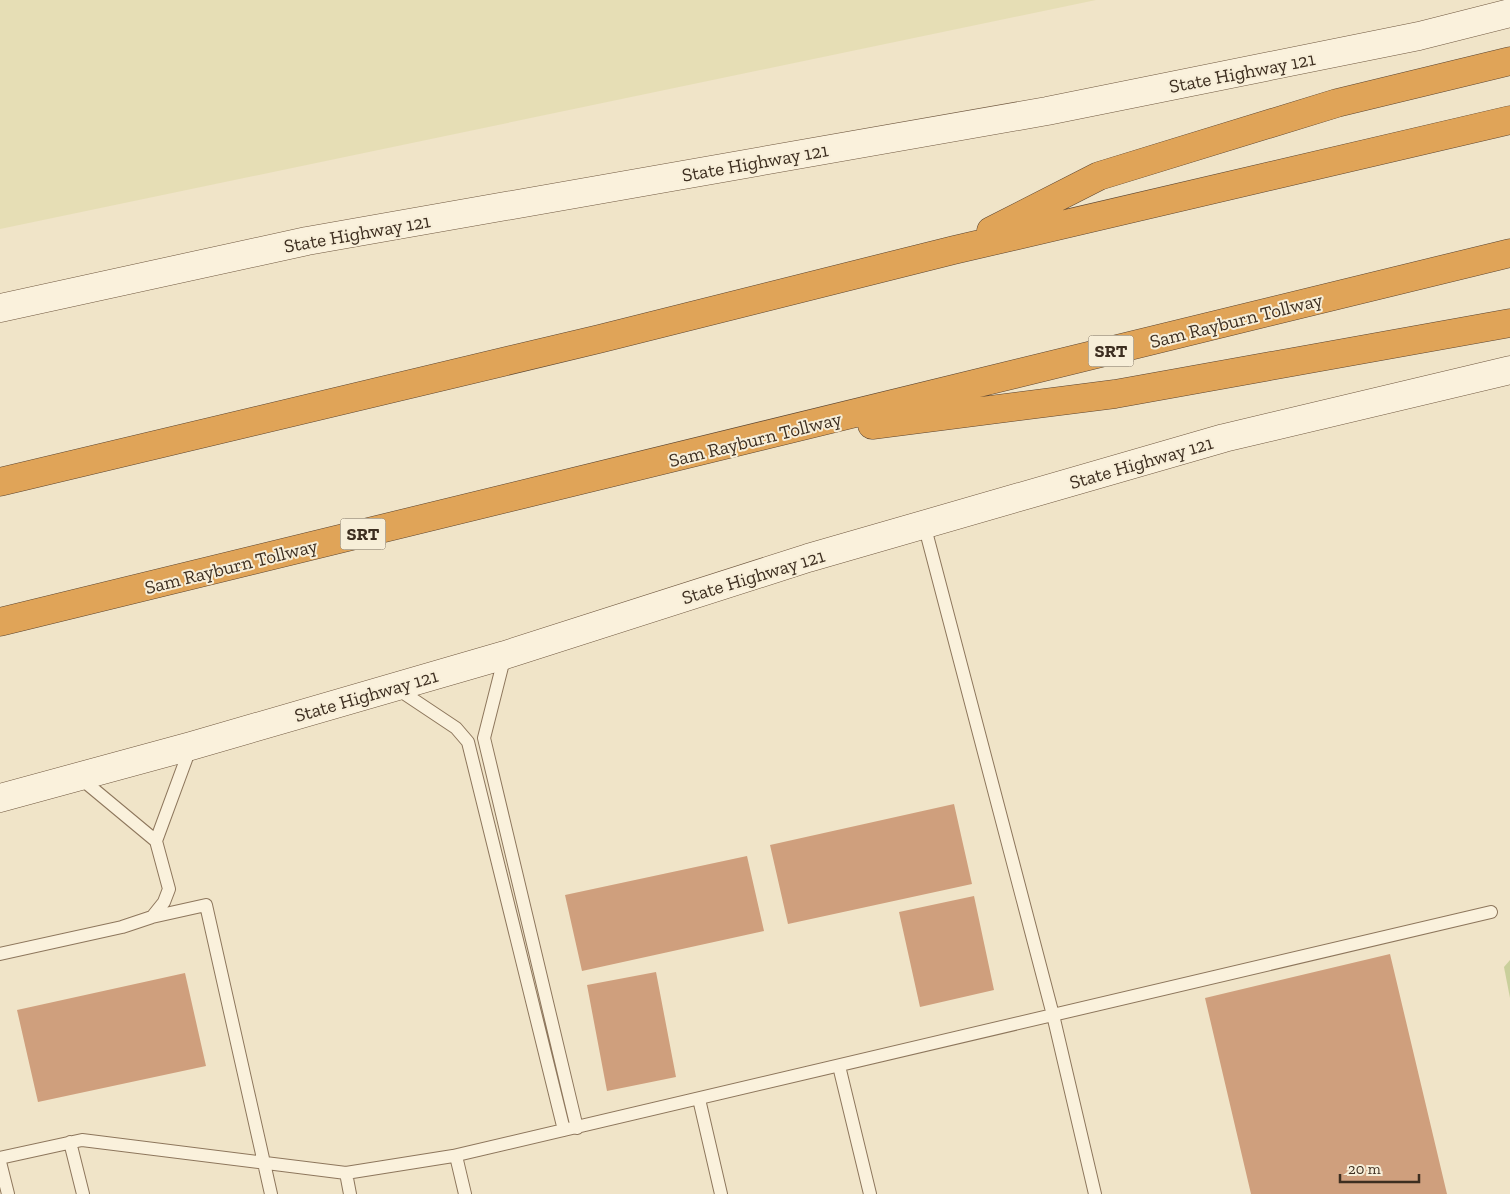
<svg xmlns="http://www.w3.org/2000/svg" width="1510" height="1194" font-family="'Zilla Slab',serif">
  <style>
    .farmland { fill: #e6deb5 }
    .green { fill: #c9cf9b }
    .building { fill: #cf9f7d }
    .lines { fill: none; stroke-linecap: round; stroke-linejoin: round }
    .service-casing { stroke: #8d765c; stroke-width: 14 }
    .secondary-casing { stroke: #6f573f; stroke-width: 29 }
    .motorway-casing { stroke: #5b4430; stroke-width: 29 }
    .service { stroke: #faf1dc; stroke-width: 12 }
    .secondary { stroke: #faf1dc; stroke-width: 28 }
    .motorway { stroke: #e0a458; stroke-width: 28 }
    .labels { text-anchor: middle; stroke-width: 4; stroke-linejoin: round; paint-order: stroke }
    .shield { fill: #f7eed8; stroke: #756857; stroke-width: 1 }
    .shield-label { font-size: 18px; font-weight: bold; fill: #3d2e20 }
    .street-label { font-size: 19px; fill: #3d2e20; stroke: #f7eed8 }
  </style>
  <rect width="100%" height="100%" fill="#f0e4c8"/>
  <path class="farmland" d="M 0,0 L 1096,0 L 0,229 Z"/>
  <path class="green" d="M 1510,960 L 1510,998 L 1504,967 Z"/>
  <path class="building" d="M 954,804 L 972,884 L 788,924 L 770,845 Z
    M 747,856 L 764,931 L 582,971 L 565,895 Z
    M 974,896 L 994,990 L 920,1007 L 899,912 Z
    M 1390,954 L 1447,1194 L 1251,1194 L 1205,998 Z
    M 656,972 L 676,1077 L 607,1091 L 587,985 Z
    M 185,973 L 206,1066 L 38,1102 L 17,1010 Z"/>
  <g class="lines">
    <g class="service-casing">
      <path id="service" d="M 924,524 L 1053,1015 L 1095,1194
        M 505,655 L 484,738 L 577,1128
        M 396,688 L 456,728 L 468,742 L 564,1130
        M 79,777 L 156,841
        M 152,917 L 206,905 L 271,1194
        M 0,954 L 122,927 L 152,917 L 164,902 L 169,889 L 156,841 L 191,746
        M 839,1066 L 870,1194
        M 699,1099 L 721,1194
        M 70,1142 L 83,1194
        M 456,1156 L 465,1194
        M 0,1158 L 82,1140 L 346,1173 L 453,1156 L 1491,912
        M 0,1162 L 8,1194
        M 346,1173 L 350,1194"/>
    </g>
    <g class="secondary-casing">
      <path id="secondary" d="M 0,308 L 307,241 L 1047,111 L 1419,36 L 1510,13
        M 0,798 L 191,746 L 505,655 L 808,558 L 1224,438 L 1510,370"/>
    </g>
    <g class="motorway-casing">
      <path id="motorway" d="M 991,231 L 1099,176 L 1337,103 L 1510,61
        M 872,425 L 1115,394 L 1510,323
        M 0,482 L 599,339 L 954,250 L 1510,120
        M 0,622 L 1510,253"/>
    </g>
    <use href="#service" class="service"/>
    <use href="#secondary" class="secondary"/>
    <use href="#motorway" class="motorway"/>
  </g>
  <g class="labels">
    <g class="shield">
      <rect x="1088.5" y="335.5" width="45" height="31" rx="4"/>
      <rect x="340.5" y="518.5" width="45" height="31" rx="4"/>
    </g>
    <g class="shield-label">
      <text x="1111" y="357">SRT</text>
      <text x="363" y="540">SRT</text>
    </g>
    <g class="street-label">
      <text transform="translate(1242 72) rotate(-11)" y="7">State Highway 121</text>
      <text transform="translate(755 162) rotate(-10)" y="7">State Highway 121</text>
      <text transform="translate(357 233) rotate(-10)" y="7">State Highway 121</text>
      <text transform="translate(1236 320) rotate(-14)" y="7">Sam Rayburn Tollway</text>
      <text transform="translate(755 439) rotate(-14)" y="7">Sam Rayburn Tollway</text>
      <text transform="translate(1141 462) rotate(-16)" y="7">State Highway 121</text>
      <text transform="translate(231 566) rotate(-14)" y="7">Sam Rayburn Tollway</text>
      <text transform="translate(753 576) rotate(-17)" y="7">State Highway 121</text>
      <text transform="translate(366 695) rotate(-16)" y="7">State Highway 121</text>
    </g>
  </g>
  <path d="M1340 1174v8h79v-8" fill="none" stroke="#3d2e20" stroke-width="2.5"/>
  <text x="1348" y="1174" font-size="15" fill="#3d2e20" stroke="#f7eed8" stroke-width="4" paint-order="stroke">20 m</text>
</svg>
